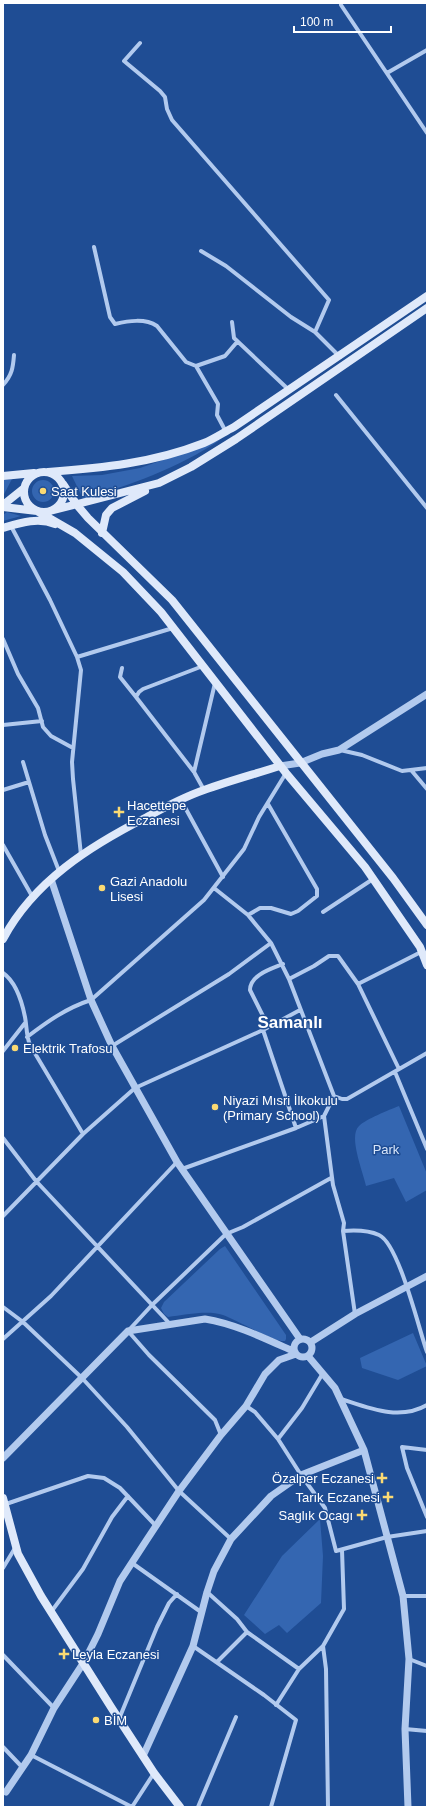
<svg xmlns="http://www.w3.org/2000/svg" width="430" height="1810" font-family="Arial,sans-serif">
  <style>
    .green { fill: #3466b1 }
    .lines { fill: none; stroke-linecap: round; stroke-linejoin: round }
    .minor { stroke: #b2caee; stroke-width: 4 }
    .tertiary { stroke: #b2caee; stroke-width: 7 }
    .secondary { stroke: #dfe9fa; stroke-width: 8 }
    .poi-dot { fill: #fbda73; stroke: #1f4d94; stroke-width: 1.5 }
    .labels { text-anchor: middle; stroke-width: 3; stroke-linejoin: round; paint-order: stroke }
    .poi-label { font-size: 13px; fill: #fff; stroke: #1f4d94; text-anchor: start }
    .park-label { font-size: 13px; fill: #d8e6fa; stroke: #1f4d94 }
    .district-label { font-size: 17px; font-weight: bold; fill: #fff; stroke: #1f4d94 }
  </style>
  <rect width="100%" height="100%" fill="#1f4d94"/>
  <path class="green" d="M 220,440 C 178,468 131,485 83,499 L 72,476 L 102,475 L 140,468 Z
    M 12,479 L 3,496 L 3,480 Z
    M32 491a11 11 0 1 1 22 0a11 11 0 1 1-22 0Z
    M 7,512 L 21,516 L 3,521 L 3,515 Z
    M 399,1106 L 427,1174 L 427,1190 L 406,1202 L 394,1178 L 366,1186 C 363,1172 348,1136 359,1126 C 366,1119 389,1110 399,1106 Z
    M 225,1246 L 286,1335 L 286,1339 L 285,1341 C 276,1343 235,1319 223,1315 C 207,1310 185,1315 168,1317 L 164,1314 L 161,1308 L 164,1302 L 220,1249 Z
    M 413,1333 L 427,1366 L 398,1380 L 362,1368 L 360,1358 Z
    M 320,1519 L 323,1556 L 321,1603 L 287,1633 L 279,1625 L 265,1634 L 244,1615 L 282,1556 Z"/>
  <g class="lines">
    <path class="minor" d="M 341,5 L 427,133
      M 140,43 L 124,61 L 160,91 L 165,97 L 167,109 L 172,120 L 329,300 L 315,332
      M 387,73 L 427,50
      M 94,247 L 110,317 L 115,324 C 128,321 145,318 157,326 L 186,362 L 196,366
      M 201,251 L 226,266 L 291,317 L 315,332 L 340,357
      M 232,322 L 234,338 L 289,390
      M 3,385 C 12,375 13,368 14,355
      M 336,395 L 427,508
      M 226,432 L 217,415 L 218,404 L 196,366 L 225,356 L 237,342
      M 11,526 L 50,600 L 77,657 L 81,670 L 72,762 L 73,779 L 81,855
      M 3,639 L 18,674 L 38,708 L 43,727 L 51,736 L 73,748
      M 77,657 L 173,628
      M 203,666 L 143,689 L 139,692 L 136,697 L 194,772 L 204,790
      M 122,668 L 120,677 L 136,697
      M 3,725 L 42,721
      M 340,750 L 362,755 L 402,771 L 427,768
      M 23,762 L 45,835 L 59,871
      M 411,770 L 427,789
      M 194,772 L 215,683
      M 3,790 L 29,782
      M 181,800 L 223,877
      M 3,845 L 32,896
      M 214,888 L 248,915 L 271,943 L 289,979 L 334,1096 L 324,1116 L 333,1185 L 344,1223 L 343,1231 L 355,1314
      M 323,912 L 373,879
      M 248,915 L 260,908 L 271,908 L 291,914 L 298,911 L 317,896 L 317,889 L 268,804
      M 3,973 C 16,982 22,1002 25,1017 C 27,1027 26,1035 30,1045 L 83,1134
      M 289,979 L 314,966 L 329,956 L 338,956 L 358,984 L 399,1069
      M 358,984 L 421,952
      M 268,1026 L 250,990 C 250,975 271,969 283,964
      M 265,1029 L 263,1030 L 296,1128
      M 27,1037 C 47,1022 66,1008 91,1000 L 204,900 L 244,849 L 259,817 L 286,773
      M 112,1046 L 229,974 L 271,943
      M 3,1051 L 25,1023
      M 395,1072 L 427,1149
      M 334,1096 L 342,1099 L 347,1099 L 427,1053
      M 3,1138 L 36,1181 L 170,1324
      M 182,1169 L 296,1128 L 324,1116
      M 3,1216 L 83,1134 L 135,1088 L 263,1030 L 300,1010
      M 343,1231 C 355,1230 368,1230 379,1235 C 399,1244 419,1330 427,1352
      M 3,1307 L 23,1322 L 82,1378 L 127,1427 L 179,1491 L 231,1539
      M 3,1339 L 51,1296 L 177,1162
      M 323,1373 L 302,1408 L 278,1439 L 301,1475 L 325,1508 L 336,1551 L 387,1537 L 427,1531
      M 341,1399 C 369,1408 399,1421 427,1405
      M 246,1406 L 255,1412 L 278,1439
      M 221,1435 L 215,1420 L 149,1355 L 128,1331 L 152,1305 L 226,1234 L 243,1227 L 331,1178
      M 427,1450 L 402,1447 L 407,1468 L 427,1517
      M 6,1504 L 88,1476 L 104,1478 L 120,1488 L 156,1526
      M 132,1563 L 201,1612
      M 3,1568 L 15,1548
      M 207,1592 L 237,1619 L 247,1632 L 299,1669
      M 403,1596 L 427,1596
      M 51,1612 L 83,1569 L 112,1517 L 128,1496
      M 193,1646 L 264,1695 L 296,1720 L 271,1807
      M 323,1646 L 326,1669 L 328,1807
      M 3,1655 L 54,1708
      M 409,1659 L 427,1666
      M 217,1662 L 247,1632
      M 276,1705 L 299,1669 L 323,1646 L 344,1609 L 342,1550
      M 119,1719 L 157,1627 L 169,1603 L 177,1594
      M 405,1729 L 427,1731
      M 3,1747 L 22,1767
      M 31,1755 L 132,1807
      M 132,1807 L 154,1773
      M 198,1807 L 236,1717"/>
    <path class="tertiary" d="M 280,766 L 300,763 L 322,754 L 339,750 L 427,694
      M 51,879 L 91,1000 L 112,1046 L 177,1162 L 300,1339
      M294 1348a9 9 0 1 1 18 0a9 9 0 1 1-18 0Z
      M 311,1342 L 355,1314 L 427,1276
      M 308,1356 L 335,1388 L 364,1450 L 403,1596 L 409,1659 L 405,1729 L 408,1807
      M 3,1458 L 128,1331 L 205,1319 C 236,1324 266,1339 295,1352
      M 143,1756 L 193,1646 L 207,1592 L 214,1571 L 231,1539 L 271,1496 L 301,1475 L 364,1450
      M 6,1792 L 31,1755 L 54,1708 L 84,1662 L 98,1634 L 120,1581 L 146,1541 L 179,1491 L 221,1435 L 246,1406 L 265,1374 L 279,1360 L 296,1354"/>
    <path class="secondary" d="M24 492a20 20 0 1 1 40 0a20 20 0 1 1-40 0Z
      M 48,472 C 102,468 153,463 204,443 C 214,439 224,432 234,427 L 427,296
      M 3,476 L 34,473
      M 63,484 L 77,505 L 88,518 L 172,600 L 393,878 L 427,925
      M 3,505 L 23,489
      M 3,507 L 37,511 L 75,533 L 123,572 L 161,612 L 286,773 L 365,867 L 420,947 L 427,965
      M 50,511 L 159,483 L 191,467 L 236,439 L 427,308
      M 3,528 C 20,523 38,517 55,524
      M 102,533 L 106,515 L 112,508 L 145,491
      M 3,939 C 34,881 90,846 147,817 C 165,807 184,797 204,790 C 229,781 255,774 280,766
      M 3,1498 L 18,1554 L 41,1596 L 111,1707 L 154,1773 L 180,1807"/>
  </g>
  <g class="poi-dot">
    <circle cx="43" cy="491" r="4"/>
    <path d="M117 806h4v4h4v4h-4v4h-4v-4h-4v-4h4z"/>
    <circle cx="102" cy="888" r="4"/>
    <circle cx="15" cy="1048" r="4"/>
    <circle cx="215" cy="1107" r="4"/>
    <path d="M380 1472h4v4h4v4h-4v4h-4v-4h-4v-4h4z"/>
    <path d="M386 1491h4v4h4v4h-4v4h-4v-4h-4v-4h4z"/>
    <path d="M360 1509h4v4h4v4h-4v4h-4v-4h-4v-4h4z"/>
    <path d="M62 1648h4v4h4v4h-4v4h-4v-4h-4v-4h4z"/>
    <circle cx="96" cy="1720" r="4"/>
  </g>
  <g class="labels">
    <g class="poi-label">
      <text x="51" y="496">Saat Kulesi</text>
      <text x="127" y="810">Hacettepe<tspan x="127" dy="15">Eczanesi</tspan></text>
      <text x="110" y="886">Gazi Anadolu<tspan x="110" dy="15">Lisesi</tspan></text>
      <text x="23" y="1053">Elektrik Trafosu</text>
      <text x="223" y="1105">Niyazi Mısri İlkokulu<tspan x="223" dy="15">(Primary School)</tspan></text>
      <text x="374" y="1483" text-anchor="end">Özalper Eczanesi</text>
      <text x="380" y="1502" text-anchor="end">Tarık Eczanesi</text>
      <text x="353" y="1520" text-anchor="end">Saglık Ocagı</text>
      <text x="72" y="1659">Leyla Eczanesi</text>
      <text x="104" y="1725">BİM</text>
    </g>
    <g class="park-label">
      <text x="386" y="1154">Park</text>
    </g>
    <g class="district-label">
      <text x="290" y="1028">Samanlı</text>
    </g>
  </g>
  <rect width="430" height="1810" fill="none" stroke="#ffffff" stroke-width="8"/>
  <path d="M294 26v6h97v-6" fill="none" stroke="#ffffff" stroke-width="2"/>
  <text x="300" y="26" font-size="12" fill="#ffffff" stroke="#1f4d94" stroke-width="3" paint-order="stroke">100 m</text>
</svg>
